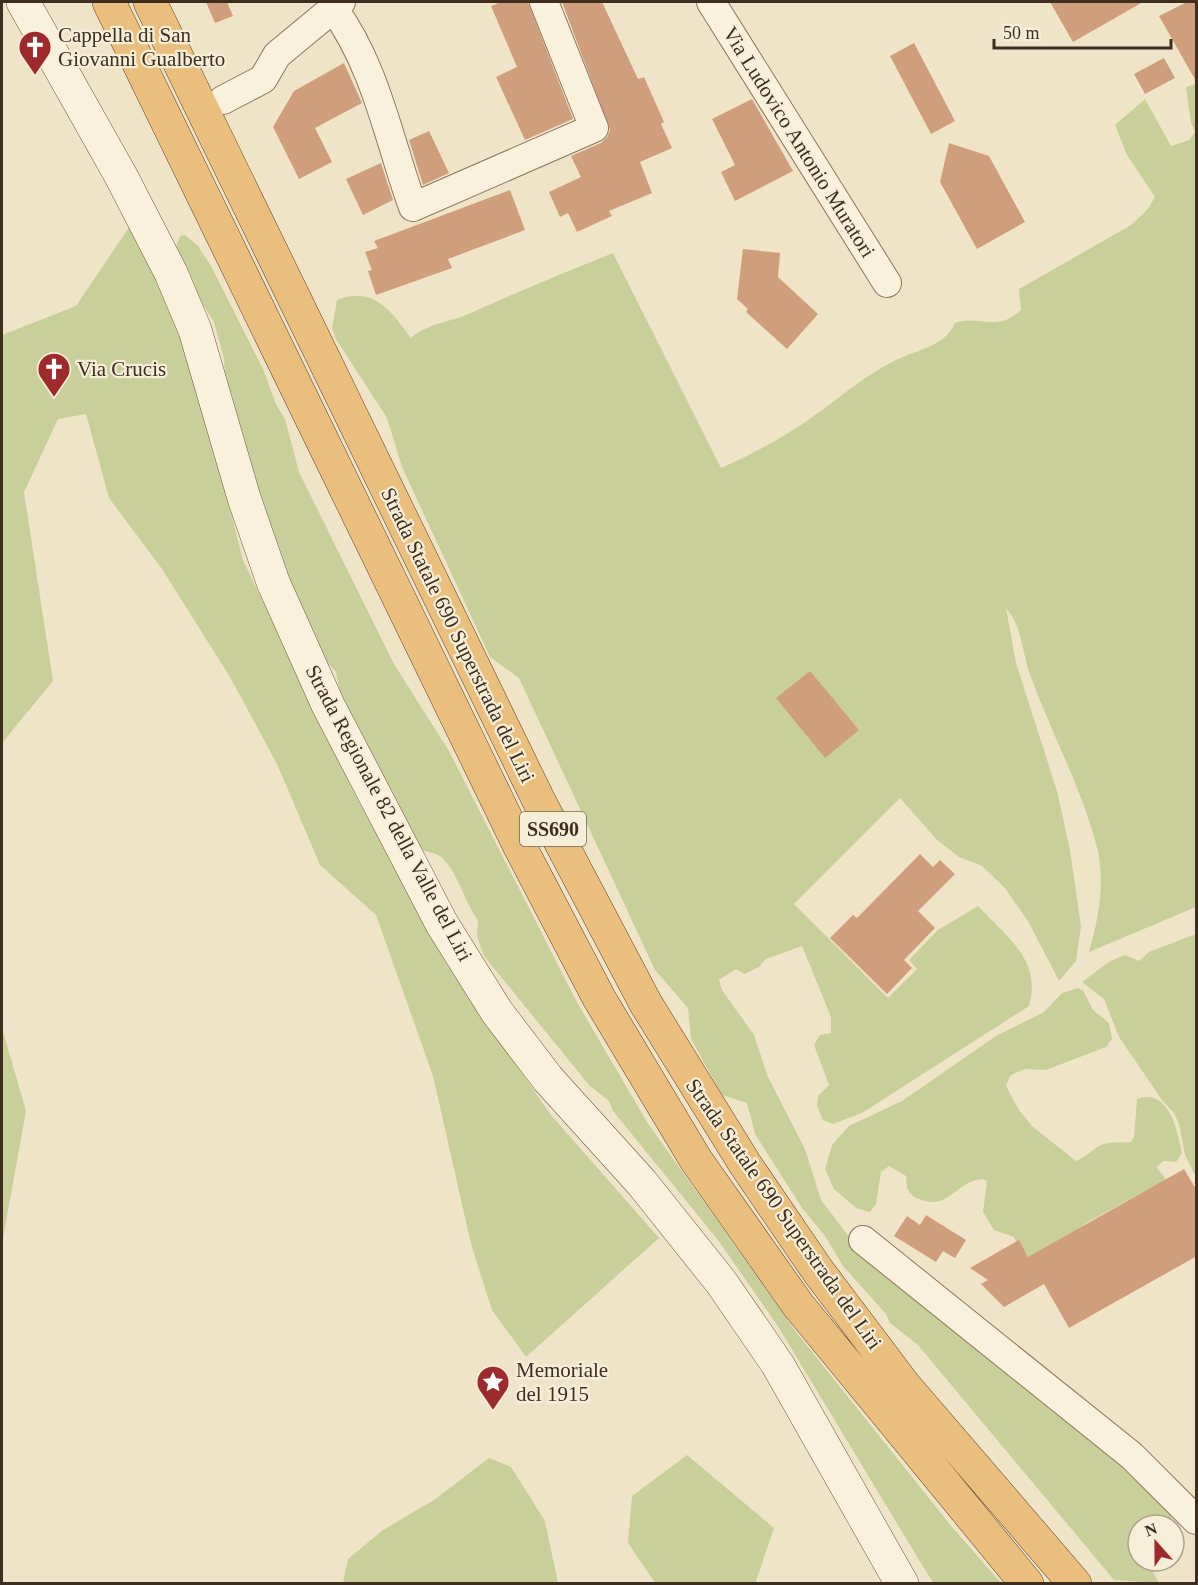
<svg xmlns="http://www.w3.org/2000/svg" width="1198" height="1585" font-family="'Times New Roman',serif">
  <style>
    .green { fill: #c9cf9b }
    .building { fill: #cf9f7d }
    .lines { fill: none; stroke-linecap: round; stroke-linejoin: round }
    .minor-casing { stroke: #8d765c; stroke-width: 30 }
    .secondary-casing { stroke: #6f573f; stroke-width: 34 }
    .trunk-casing { stroke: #5b4430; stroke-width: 34 }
    .minor { stroke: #faf1dc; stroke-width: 28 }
    .secondary { stroke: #faf1dc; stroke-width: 33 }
    .trunk { stroke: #eabe7c; stroke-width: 33 }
    .labels { text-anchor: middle; stroke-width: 4.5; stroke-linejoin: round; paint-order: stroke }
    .shield { fill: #f7eed8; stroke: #756857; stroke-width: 1.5 }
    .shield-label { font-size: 20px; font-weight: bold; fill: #3d2e20 }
    .poi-label { font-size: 21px; fill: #3d2e20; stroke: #f7eed8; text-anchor: start }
    .street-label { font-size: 21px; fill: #3d2e20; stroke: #f7eed8 }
  </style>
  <rect width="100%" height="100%" fill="#f0e4c8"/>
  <path class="green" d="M 1196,84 L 1196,907 L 1089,952 C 1098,921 1105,885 1098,852 C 1084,793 1053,737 1032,680 C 1022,656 1023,627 1006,608 L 1016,663 L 1057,791 L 1070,850 L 1081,926 L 1076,961 L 1059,981 L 1028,921 L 1004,887 L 982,866 L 959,857 L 937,840 L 900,798 L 794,904 L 888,998 L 917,969 L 909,960 L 938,930 L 978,906 C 1007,937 1042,960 1029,1006 L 862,1113 L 833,1124 L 823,1120 L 817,1106 L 818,1096 L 829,1085 L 814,1045 L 820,1035 L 831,1033 L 831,1017 L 802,946 L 766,959 L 759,967 L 745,974 L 736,969 L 719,980 L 722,990 L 754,1035 L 768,1077 L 805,1149 L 821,1200 L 863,1255 L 1038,1387 L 1170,1509 L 1173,1525 L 1138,1525 L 1138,1561 L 1152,1561 L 1152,1570 L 1159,1583 L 1114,1580 L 918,1345 L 890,1323 L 886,1314 L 843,1266 L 825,1236 L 802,1208 L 755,1134 L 747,1103 L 722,1095 L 691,1039 L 688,1008 L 655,970 L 519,678 L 490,657 L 402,467 L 387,418 L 336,339 L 332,329 L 337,300 C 374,285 392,312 411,338 C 428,323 447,323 466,315 C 515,293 563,273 613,253 L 721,468 C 755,453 788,435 818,413 C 843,395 866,375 894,361 C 915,350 945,347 955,323 C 979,314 997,333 1021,310 L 1019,289 L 1131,225 L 1147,210 L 1155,197 L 1127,155 L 1115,125 L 1145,99 L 1171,146 L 1189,140 L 1195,132 L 1191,123 L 1186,87 Z
    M 134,220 L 177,317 L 212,438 L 243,560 L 351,787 L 446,963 L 551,1115 L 659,1238 L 526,1357 L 492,1310 L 471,1244 L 433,1076 L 376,915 L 320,865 L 277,764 L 230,677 L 162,569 L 109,498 L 86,414 L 58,419 L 24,492 L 53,681 L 2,743 L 2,335 L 76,306 Z
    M 185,235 L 198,246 L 211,266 L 263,369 L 276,404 L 285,419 L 299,472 L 394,664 L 449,751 L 578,1004 L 647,1122 L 797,1333 L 952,1527 L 1001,1583 L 933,1583 L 779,1328 L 718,1240 L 613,1111 L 609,1101 L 589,1085 L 484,956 L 477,936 L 478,920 C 465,904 457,870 441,857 C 437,853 426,852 419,849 L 343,708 L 336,672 L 322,657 L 249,488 L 225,381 L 224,359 L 214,322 L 194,291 L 176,247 L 180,236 Z
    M 1196,934 L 1196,1177 L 1185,1155 L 1179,1124 L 1174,1113 L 1162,1100 L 1119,1037 L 1104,999 L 1082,982 L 1110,961 L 1125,955 L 1139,961 L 1149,952 Z
    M 1078,988 L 1083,990 L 1093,1010 L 1109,1023 L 1112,1039 L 1106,1047 L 1046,1070 L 1025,1069 L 1015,1073 L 1010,1076 L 1006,1086 L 1019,1110 L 1033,1127 L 1076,1161 C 1087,1157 1091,1150 1101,1145 C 1112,1141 1120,1143 1131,1142 L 1134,1137 L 1137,1099 C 1169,1087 1178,1132 1182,1153 L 1176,1162 L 1164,1161 L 1156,1167 L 1164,1176 L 1165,1180 L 1088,1222 L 1033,1260 L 1020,1250 L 1014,1237 L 994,1230 L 983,1212 L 987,1181 L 983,1179 C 956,1180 949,1212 919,1199 C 915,1198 910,1194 908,1190 C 906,1186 907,1181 906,1176 L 889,1166 L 881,1172 L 876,1204 L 870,1212 L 856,1208 L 834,1189 L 825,1169 L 832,1145 L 849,1126 L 902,1101 L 996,1036 L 1044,1012 L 1062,993 Z
    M 2,1028 L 26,1111 L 2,1244 Z
    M 687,1455 L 774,1528 L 756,1581 L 760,1583 L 655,1583 L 628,1543 L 632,1496 Z
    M 489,1458 L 511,1467 L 545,1521 L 558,1583 L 343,1583 L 348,1559 L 383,1530 L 434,1500 Z"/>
  <path class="building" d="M 206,2 L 227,2 L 233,16 L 215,23 Z
    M 501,2 L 528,2 L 573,119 L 525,140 L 496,77 L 517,67 L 491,6 Z
    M 562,2 L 602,2 L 638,79 L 644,77 L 664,122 L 661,124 L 672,148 L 640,162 L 652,193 L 609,211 L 612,216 L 577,232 L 568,213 L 560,217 L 549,192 L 581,177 L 571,156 L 601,143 L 607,137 L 610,130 Z
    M 1050,2 L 1143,2 L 1073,42 Z
    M 1187,2 L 1197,2 L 1197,83 L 1159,16 Z
    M 914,43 L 955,121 L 931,134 L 890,56 Z
    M 1164,58 L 1175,78 L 1145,94 L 1134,74 Z
    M 344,63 L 362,103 L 315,128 L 332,162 L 299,179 L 273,127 L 294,91 Z
    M 752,99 L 793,171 L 735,201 L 721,172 L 735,165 L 712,119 Z
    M 429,131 L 449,173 L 423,185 L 409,140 Z
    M 949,143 L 989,156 L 1025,222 L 977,249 L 940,182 Z
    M 381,163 L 393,200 L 363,215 L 346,179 Z
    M 510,190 L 525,230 L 448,259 L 452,268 L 376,295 L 368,271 L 372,270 L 365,252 L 378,248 L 374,241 Z
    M 743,249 L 780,253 L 778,277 L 818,314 L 787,349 L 746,312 L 748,309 L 737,299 Z
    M 810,671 L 859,730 L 825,758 L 776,698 Z
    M 920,854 L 933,867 L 940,860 L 955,874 L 918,911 L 935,928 L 904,960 L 912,968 L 887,994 L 830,938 L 853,915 L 857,918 Z
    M 1184,1169 L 1197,1191 L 1197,1256 L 1069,1328 L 1044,1284 L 1004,1307 L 981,1284 L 988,1280 L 970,1268 L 1019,1240 L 1028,1257 Z
    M 926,1215 L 966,1240 L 955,1258 L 943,1251 L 936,1262 L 894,1236 L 907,1216 L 920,1225 Z"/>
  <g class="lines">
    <g class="minor-casing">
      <path id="minor" d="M 711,2 L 887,283
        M 333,8 C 376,66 389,141 413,207 L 594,128 L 544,2
        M 223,100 L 263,79 L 277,55 L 341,2
        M 863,1240 L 1132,1456 L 1196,1520"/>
    </g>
    <g class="secondary-casing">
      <path id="secondary" d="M 23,2 L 121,176 L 171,273 L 195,330 L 244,498 L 273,582 L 328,705 L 442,924 L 497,1012 L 548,1079 L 642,1183 L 721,1282 L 778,1365 L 902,1584"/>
    </g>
    <g class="trunk-casing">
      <path id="trunk" d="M 109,2 L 520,847 L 599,998 L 696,1160 L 798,1305 L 1027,1584
        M 150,2 L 539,801 L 646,1004 L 745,1164 L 818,1271 L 904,1385 L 1075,1584"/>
    </g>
    <use href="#minor" class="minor"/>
    <use href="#secondary" class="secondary"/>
    <use href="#trunk" class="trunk"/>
  </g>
  <defs>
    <g id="church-pin" transform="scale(1.725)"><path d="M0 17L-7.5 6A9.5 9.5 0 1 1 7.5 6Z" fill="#9e2a2b" stroke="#f7eed8"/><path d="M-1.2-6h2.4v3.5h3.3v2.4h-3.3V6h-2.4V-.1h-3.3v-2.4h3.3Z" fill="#fff"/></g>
    <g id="sight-pin" transform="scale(1.725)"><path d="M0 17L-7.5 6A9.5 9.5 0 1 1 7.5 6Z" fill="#9e2a2b" stroke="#f7eed8"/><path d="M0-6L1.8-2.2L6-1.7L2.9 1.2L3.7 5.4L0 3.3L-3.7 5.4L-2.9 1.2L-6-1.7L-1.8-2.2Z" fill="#fff"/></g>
  </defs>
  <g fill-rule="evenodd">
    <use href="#church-pin" x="35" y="47"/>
    <use href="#church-pin" x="54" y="369"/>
    <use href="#sight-pin" x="493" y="1382"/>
  </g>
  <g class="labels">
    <rect class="shield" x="520" y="812" width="66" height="34" rx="4.5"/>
    <g class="shield-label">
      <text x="553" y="836">SS690</text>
    </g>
    <g class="poi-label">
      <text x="58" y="42">Cappella di San<tspan x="58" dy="24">Giovanni Gualberto</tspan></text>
      <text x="77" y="376">Via Crucis</text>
      <text x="516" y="1377">Memoriale<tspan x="516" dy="24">del 1915</tspan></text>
    </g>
    <g class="street-label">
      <text transform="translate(799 142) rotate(58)" y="7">Via Ludovico Antonio Muratori</text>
      <text transform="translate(458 635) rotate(64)" y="7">Strada Statale 690 Superstrada del Liri</text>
      <text transform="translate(389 813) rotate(62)" y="7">Strada Regionale 82 della Valle del Liri</text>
      <text transform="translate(784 1214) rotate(55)" y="7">Strada Statale 690 Superstrada del Liri</text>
    </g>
  </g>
  <rect width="1198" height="1585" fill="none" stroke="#3d2e20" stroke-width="6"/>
  <g transform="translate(1156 1543) rotate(339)"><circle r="28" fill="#f7eed8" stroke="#ada18e" stroke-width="1.5"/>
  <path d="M0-4.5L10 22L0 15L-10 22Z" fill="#9e2a2b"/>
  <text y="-9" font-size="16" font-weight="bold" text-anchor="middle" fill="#3d2e20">N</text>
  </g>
  <path d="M994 39v9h177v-9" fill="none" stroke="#3d2e20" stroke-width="3"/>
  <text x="1003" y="39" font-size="18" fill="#3d2e20" stroke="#f7eed8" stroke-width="4.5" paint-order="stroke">50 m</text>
</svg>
